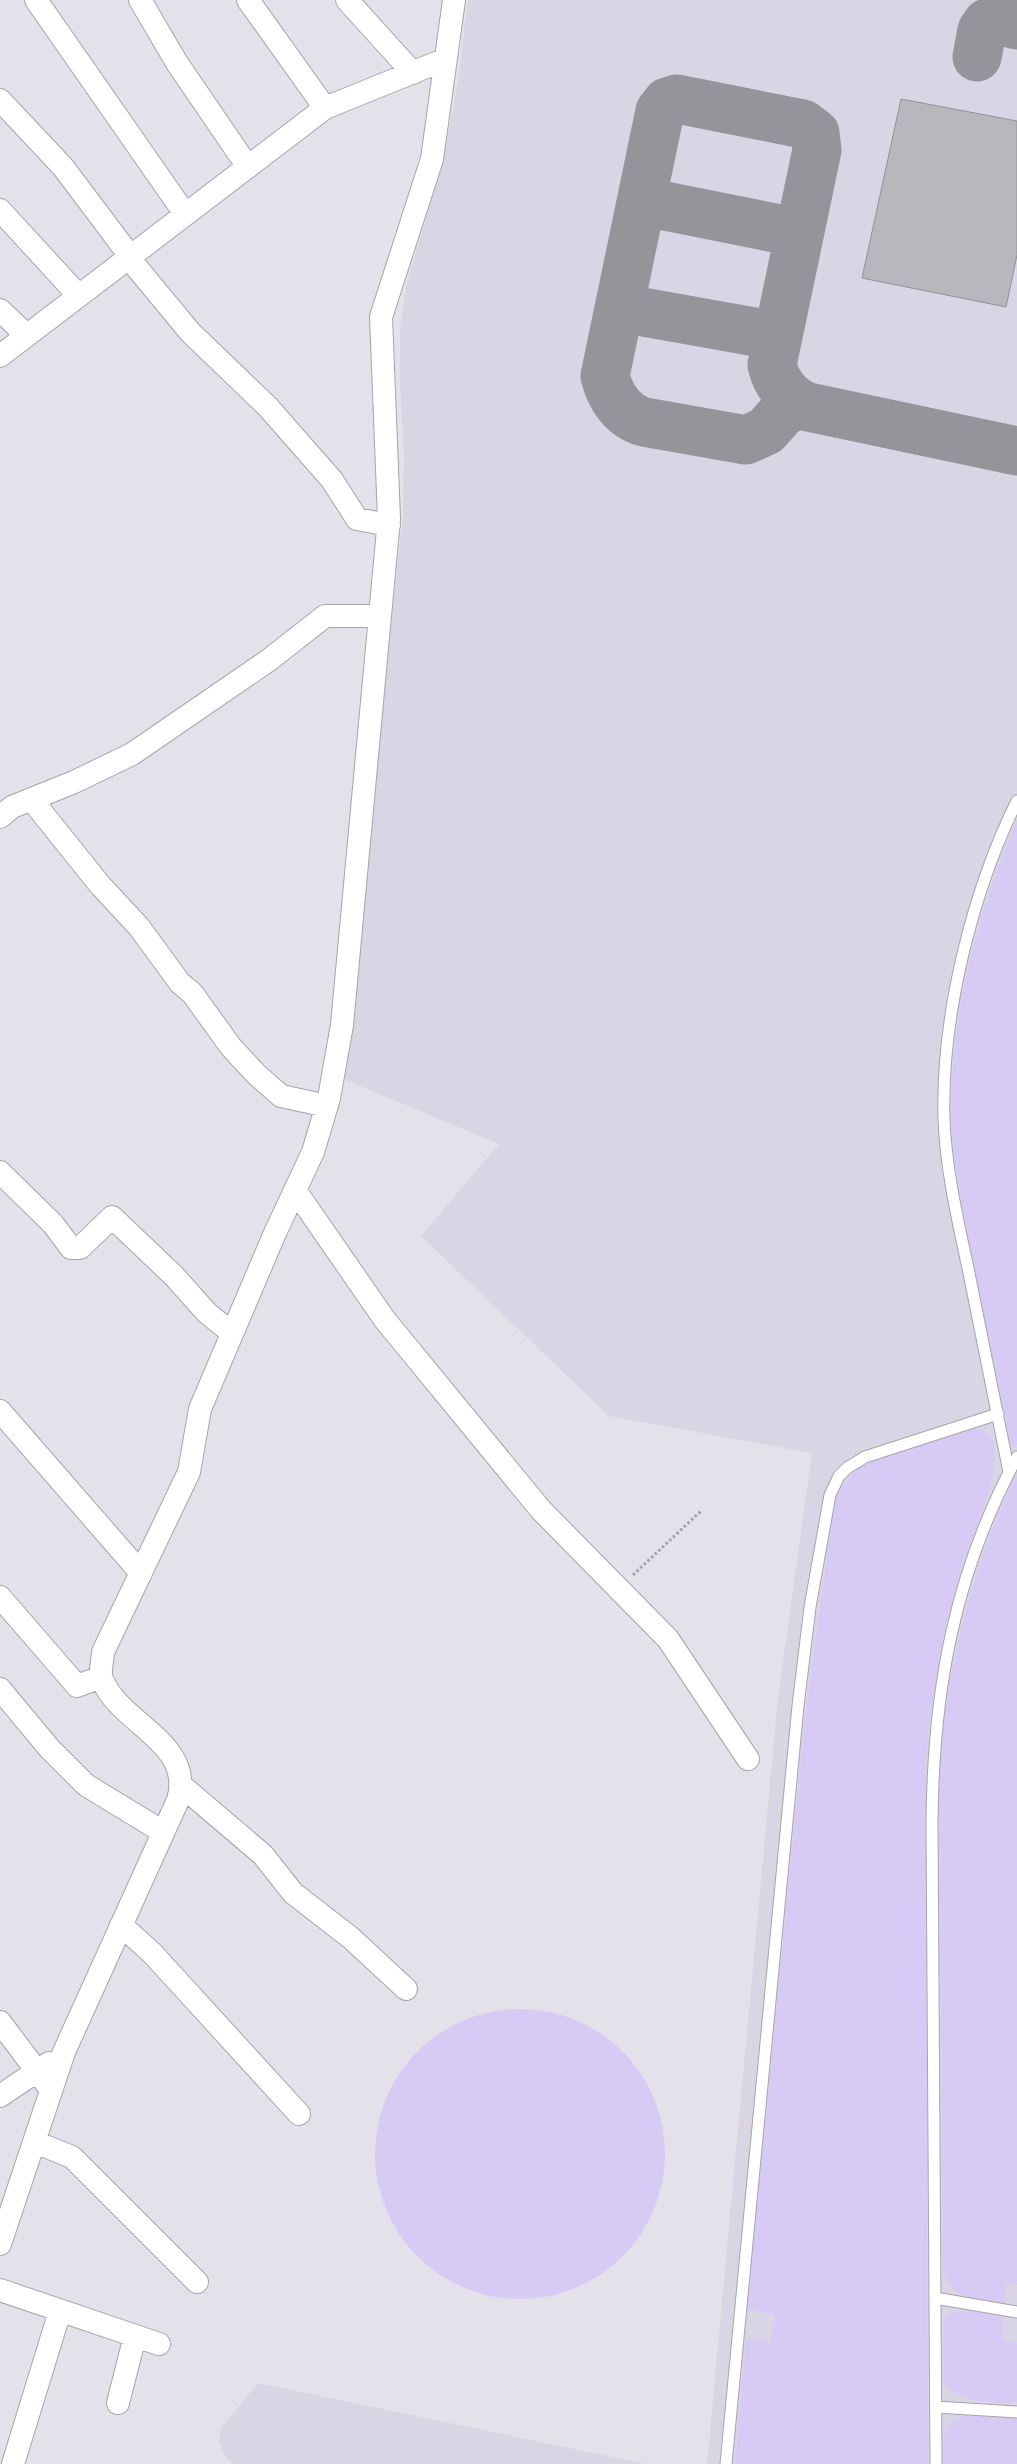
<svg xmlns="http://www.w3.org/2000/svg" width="1017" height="2464" font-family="Poppins,sans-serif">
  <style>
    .built { fill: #d9d5e4 }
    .green { fill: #d7caf5 }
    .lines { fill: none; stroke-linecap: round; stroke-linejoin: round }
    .taxiway { stroke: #95949a; stroke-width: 49 }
    .building { fill: #b9b6be; stroke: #929098 }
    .service-casing { stroke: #a6a4ab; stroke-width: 13 }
    .minor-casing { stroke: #a6a4ab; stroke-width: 24 }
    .path { stroke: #a4a2a9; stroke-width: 3; stroke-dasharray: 2.5 2.5; stroke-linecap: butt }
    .service { stroke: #fff; stroke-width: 11 }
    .minor { stroke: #fff; stroke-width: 22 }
  </style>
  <rect width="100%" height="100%" fill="#e3e1e9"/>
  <path class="built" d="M 468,0 L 1017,0 L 1017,2464 L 707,2464 L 778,1698 L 812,1453 L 609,1416 L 421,1236 L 499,1144 L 341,1078 L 403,516 L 404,450 L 400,386 L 400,329 L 406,287 L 445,152 L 457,87 Z
    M 258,2383 L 646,2464 L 233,2464 L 224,2455 L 219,2441 L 221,2428 Z"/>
  <path class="green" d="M 1017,820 L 1017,1445 L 1013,1446 L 1010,1440 C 997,1371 980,1302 967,1233 C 961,1198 954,1163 952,1128 C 947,1022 977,917 1017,820 Z
    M 977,1428 C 988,1431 995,1439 995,1450 C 995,1491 974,1529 962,1567 C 944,1630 931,1693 926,1758 L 928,2464 L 735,2464 L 746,2338 L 771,2342 L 775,2314 L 747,2309 L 805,1718 L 833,1512 C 839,1487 848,1472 871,1460 Z
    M 1017,1472 L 1017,2285 L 1005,2283 L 1004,2304 C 976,2299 950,2301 943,2268 L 939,1770 C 947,1665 973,1567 1017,1472 Z
    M375 2154a145 145 0 1 1 290 0a145 145 0 1 1-290 0Z
    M 964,2310 L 1003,2317 L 1003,2340 L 1017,2343 L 1017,2403 C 991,2402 956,2405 943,2378 L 944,2319 L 949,2314 Z
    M 970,2414 L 1017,2417 L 1017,2464 L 943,2464 C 943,2440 941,2421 970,2414 Z"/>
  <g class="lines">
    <path class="taxiway" d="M 977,57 L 982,30 L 987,23 L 998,20 L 1017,25
      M 665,206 L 775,228
      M 643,312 L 755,332
      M 805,406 C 787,397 777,385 772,365 L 817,150 L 815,133 L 803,124 L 677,99 L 667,102 L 660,111 L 605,376 C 610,397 623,416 644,422 L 746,440 L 766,431 L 782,413 L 791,407 L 799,405 L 818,409 L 1017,451"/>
  </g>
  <path class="building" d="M 901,99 L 1017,121 L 1017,255 L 1006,307 L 862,278 Z"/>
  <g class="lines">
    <g class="service-casing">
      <path id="service" d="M 1009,1472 C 996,1409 984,1346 971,1283 C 960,1229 946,1174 944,1119 C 941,1017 972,892 1017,801
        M 935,2298 L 1017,2312
        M 936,2407 L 1017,2412
        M 726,2464 L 798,1706 L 810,1607 L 830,1495 L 839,1476 L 847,1468 L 865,1457 L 998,1414
        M 936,2464 L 932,1823 C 933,1691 954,1574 1017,1457"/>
    </g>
    <g class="minor-casing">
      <path id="minor" d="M 36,0 L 185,214
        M 140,0 L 177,63 L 248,167
        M 248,0 L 325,108
        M 347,0 L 413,73
        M 0,100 L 63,167 L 130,256
        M 0,210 L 78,295
        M 128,257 L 190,332 L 268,407 L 332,480 L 357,519 L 389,525
        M 0,310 L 26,335
        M 0,356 L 325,108 L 446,59
        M 31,799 L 100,885 L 139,927 L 180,983 L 192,993 L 231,1047 L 256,1074 L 281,1096 L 327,1106
        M 0,817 L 12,807 L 74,782 L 132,754 L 269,660 L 325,616 L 380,616
        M 0,1172 L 53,1224 L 71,1248 L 80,1248 L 112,1217 L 174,1276 L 207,1313 L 232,1333
        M 295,1190 L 385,1320 L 541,1510 L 668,1639 L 748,1759
        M 0,1411 L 141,1573
        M 0,1597 L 77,1686 L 101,1677
        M 0,1689 L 49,1748 L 86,1785 L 163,1832
        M 182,1786 L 263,1855 L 293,1893 L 351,1938 L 406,1989
        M 121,1925 L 152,1953 L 299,2114
        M 0,2022 L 51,2090
        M 0,2096 L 49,2063
        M 35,2142 L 72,2157 L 197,2282
        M 0,2244 L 64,2052 L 178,1800 C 195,1742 119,1724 102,1679 C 99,1672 103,1659 103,1652 L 189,1472 L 200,1409 L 275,1233 L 313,1152 L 329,1098 L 342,1025 L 389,519 L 381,317 L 432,159 L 454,0
        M 0,2290 L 159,2344
        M 118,2403 L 135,2336
        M 13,2464 L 60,2311"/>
    </g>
    <path class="path" d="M 633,1575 L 701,1511"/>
    <use href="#service" class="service"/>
    <use href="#minor" class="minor"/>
  </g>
</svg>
